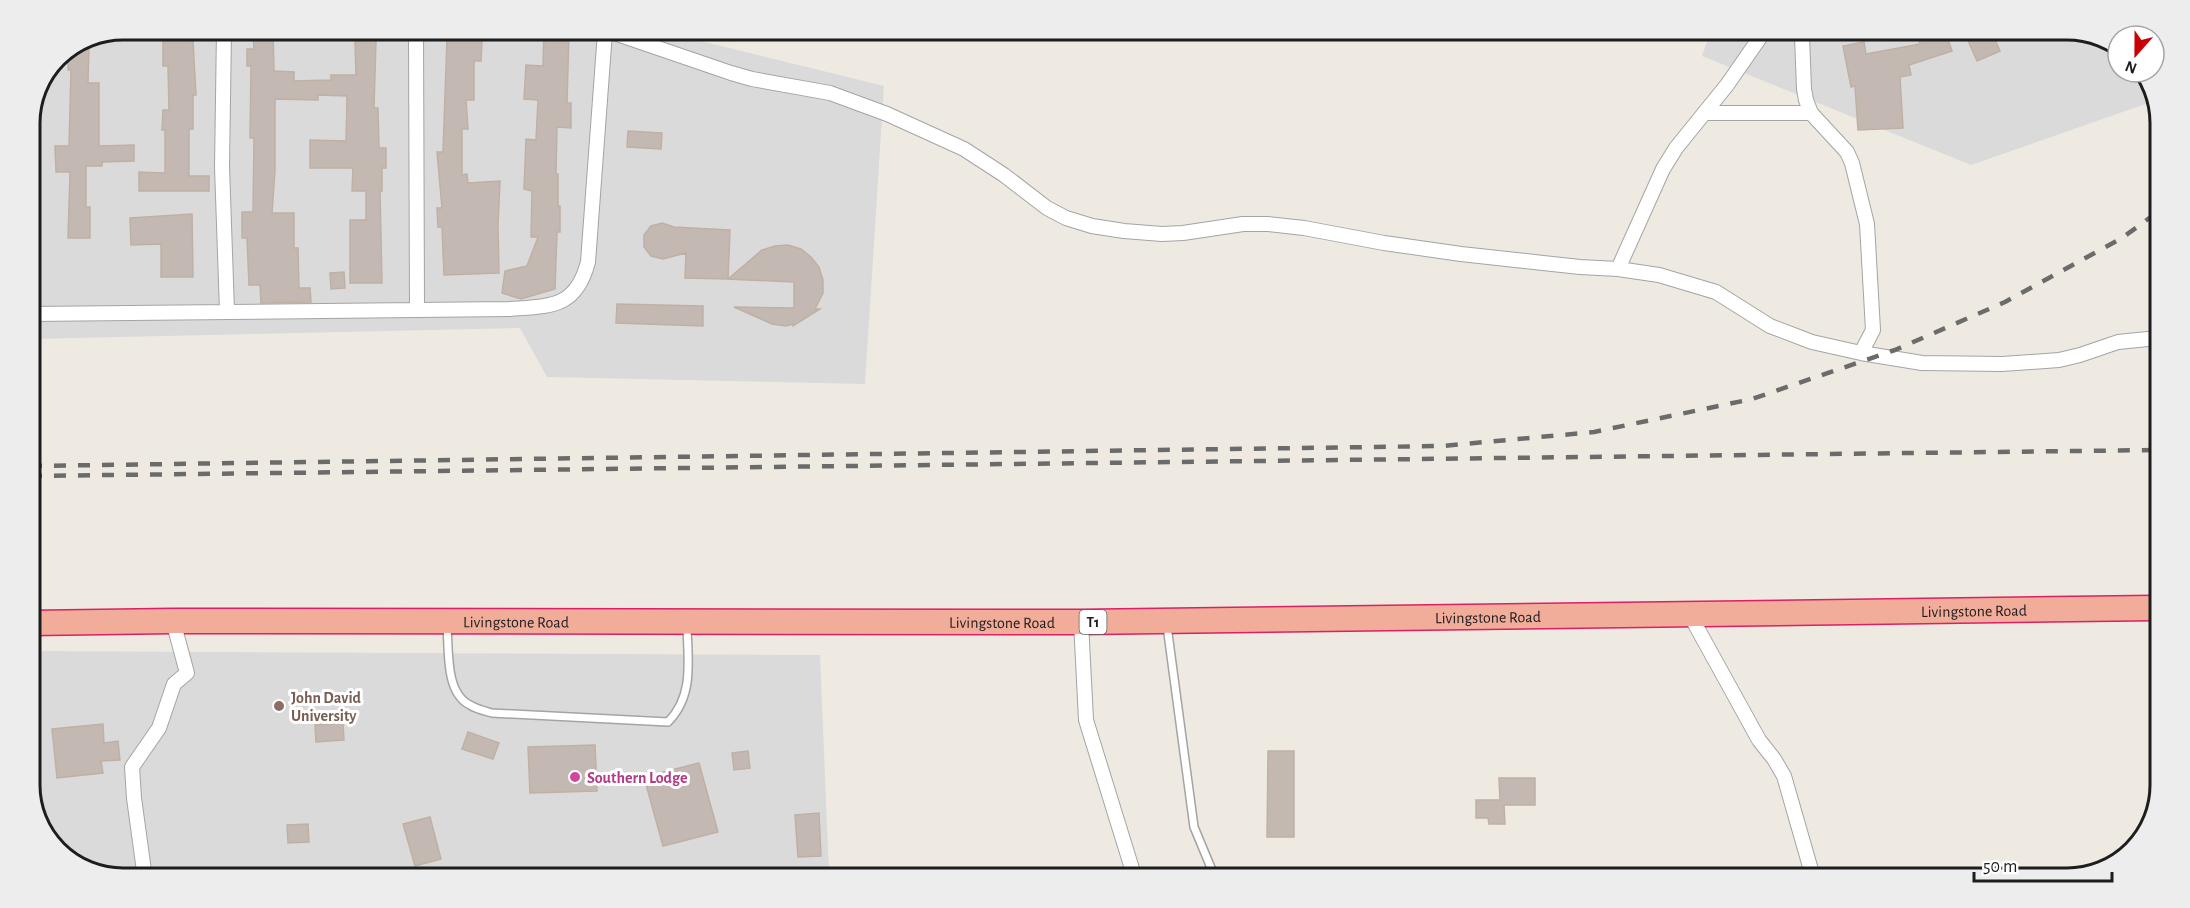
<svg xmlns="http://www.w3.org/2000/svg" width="2190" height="908" font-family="'Alegreya Sans',sans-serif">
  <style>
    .residential { fill: #dbdada }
    .building { fill: #c3b9b2; stroke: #c0b0a4; stroke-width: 1.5 }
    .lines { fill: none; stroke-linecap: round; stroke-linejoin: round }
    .service-casing { stroke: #a4a4a4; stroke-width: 10 }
    .minor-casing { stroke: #a4a4a4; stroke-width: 16 }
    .trunk-casing { stroke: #da2164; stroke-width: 27 }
    .service { stroke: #fff; stroke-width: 7 }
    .minor { stroke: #fff; stroke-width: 14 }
    .trunk { stroke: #f2ac9a; stroke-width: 24 }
    .rail { stroke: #6b6b6b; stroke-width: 4.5; stroke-dasharray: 12 12; stroke-linecap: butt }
    .education-dot { fill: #8d6e63; stroke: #fff; stroke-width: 2 }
    .hotel-dot { fill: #d1479c; stroke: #fff; stroke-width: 2 }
    .labels { text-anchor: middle; stroke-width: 6; stroke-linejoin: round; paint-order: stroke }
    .shield { fill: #fff; stroke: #616161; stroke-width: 1.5 }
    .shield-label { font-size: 15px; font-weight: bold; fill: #1d1d1d }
    .street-label { font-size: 16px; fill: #1d1d1d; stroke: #fff }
    .education-label { font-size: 16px; font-weight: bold; fill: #785e54; stroke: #fff; text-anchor: start }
    .hotel-label { font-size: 16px; font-weight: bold; fill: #b23c85; stroke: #fff; text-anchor: start }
    .rim { fill: none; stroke: #1d1d1d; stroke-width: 3 }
  </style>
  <rect width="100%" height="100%" fill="#eeeae2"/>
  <path class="residential" d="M 123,30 L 664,32 L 884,86 L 865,384 L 547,377 L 520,328 L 30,339 L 30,117 L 58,57 Z
    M 1709,36 L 2102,37 L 2118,49 L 2118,72 L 2143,72 L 2154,101 L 1971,165 L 1702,56 Z
    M 30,651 L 820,655 L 829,874 L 88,871 L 49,841 L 30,791 Z"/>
  <path class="building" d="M 173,30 L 189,30 L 189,41 L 193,41 L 196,95 L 193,95 L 193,129 L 189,129 L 189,176 L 209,176 L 209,191 L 139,191 L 139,172 L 165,173 L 165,130 L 162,130 L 163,110 L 169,110 L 168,66 L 163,66 L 163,40 L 173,39 Z
    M 253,30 L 273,31 L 274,71 L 294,72 L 294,81 L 331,80 L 331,75 L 356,75 L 355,41 L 376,40 L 374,108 L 378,108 L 379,148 L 386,148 L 386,168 L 382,168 L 382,191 L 380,191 L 382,283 L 350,283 L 350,220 L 366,220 L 366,191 L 352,191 L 353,168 L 310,168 L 310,140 L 346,141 L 347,96 L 318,95 L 318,100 L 275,99 L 275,170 L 272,213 L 294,213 L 294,248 L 298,248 L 299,288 L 310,288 L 311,302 L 261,303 L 260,285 L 249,285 L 247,238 L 242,238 L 242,212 L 253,212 L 254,138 L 250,138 L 251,66 L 247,66 L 247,49 L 254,49 Z
    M 544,31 L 569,32 L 567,103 L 571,103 L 571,128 L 557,127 L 556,174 L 558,174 L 558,206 L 560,206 L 560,232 L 557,232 L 555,289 L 521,299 L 502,293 L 505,271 L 527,266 L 538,237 L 531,237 L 532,191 L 524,189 L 526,139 L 536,140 L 538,100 L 524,99 L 526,65 L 543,66 Z
    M 1918,36 L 1947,36 L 1952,51 L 1909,65 L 1911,75 L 1900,77 L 1903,128 L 1858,130 L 1855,86 L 1851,87 L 1843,46 L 1864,42 L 1866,54 L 1920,44 Z
    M 1966,36 L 1994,37 L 2000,51 L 1977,61 Z
    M 447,38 L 482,40 L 481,61 L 474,61 L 474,100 L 466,100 L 468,129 L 462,129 L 462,175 L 467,174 L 468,183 L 500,181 L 498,225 L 499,273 L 444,275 L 442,227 L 438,227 L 437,208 L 442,208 L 437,152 L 443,152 Z
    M 89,44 L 88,83 L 99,83 L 99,146 L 134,145 L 134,161 L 102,162 L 102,166 L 86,166 L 86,207 L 90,207 L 90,238 L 68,238 L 70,172 L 56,172 L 55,146 L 69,146 L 71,70 L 68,70 L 68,53 Z
    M 628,131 L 662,133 L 661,149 L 627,147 Z
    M 192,214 L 193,277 L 161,277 L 161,244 L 131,245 L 130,218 Z
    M 662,223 L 674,227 L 730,230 L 728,279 L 685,278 L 686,253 L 663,259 L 651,256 L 644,247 L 644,235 L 651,226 Z
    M 788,245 L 801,249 L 811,257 L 819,267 L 823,280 L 823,293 L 815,309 L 820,309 L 793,326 L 793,324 L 786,326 L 772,324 L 734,307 L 794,308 L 794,282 L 728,279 L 762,250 L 775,246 Z
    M 344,272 L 345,288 L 331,289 L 330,273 Z
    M 617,304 L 703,306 L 703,326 L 616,323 Z
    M 343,723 L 344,740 L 316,742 L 315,725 Z
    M 103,724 L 104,743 L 118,741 L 120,760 L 101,761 L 103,773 L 57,778 L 52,729 Z
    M 468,732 L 499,743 L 493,759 L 462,749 Z
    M 595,745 L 597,791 L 530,793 L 528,747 Z
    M 748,751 L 750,768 L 734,770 L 732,753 Z
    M 1268,751 L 1294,751 L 1294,837 L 1267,837 Z
    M 699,763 L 718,832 L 663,846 L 644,777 Z
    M 1499,778 L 1535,778 L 1535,805 L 1504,805 L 1505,824 L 1489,824 L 1488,818 L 1476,818 L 1476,800 L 1500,800 Z
    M 819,813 L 821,856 L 798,857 L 795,815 Z
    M 430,817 L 441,859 L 415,866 L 403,824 Z
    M 308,824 L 309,842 L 288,843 L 287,825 Z"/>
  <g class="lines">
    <g class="service-casing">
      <path id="service" d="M 447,626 C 449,650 445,693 470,705 C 476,709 485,711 492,713 L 668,722 C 694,696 688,661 687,627
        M 1167,626 L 1194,827 L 1214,875"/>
    </g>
    <g class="minor-casing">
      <path id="minor" d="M 224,30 L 222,167 L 227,311
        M 416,31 L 417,309
        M 611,32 L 731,73 L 752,79 L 830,93 L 887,114 L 964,149 L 1004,175 L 1047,208 L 1066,218 L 1092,226 L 1124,231 L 1162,234 L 1183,233 L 1243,224 L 1268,224 L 1304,228 L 1384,243 L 1461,254 L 1580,267 L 1618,269 L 1659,275 L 1716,292 L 1770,326 L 1812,342 L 1861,353 L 1922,363 L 2002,364 L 2059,360 L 2080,355 L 2118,342 L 2158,338
        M 1802,36 L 1804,89 L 1806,100 L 1811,113 L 1847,152 L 1852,163 L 1867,224 L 1873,330 L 1861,353
        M 1704,113 L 1811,113
        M 1618,269 L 1663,169 L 1676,148 L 1727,85 L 1761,36
        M 30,314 L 510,309 C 551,306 576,308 588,262 L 605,32
        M 1690,615 L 1759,740 L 1774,759 L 1784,776 L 1813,877
        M 1081,622 L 1086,720 L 1134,875
        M 144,871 L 134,798 L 132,767 L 159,728 L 174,684 L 187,673 L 173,621"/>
    </g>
    <g class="trunk-casing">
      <g id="trunk">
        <path id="s1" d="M 30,623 L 173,621 L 1081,622 L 2155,608"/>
      </g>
    </g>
    <use href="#service" class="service"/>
    <use href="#minor" class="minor"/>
    <use href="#trunk" class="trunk"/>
    <path class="rail" d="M 30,466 L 1442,446 L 1594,432 L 1752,399 L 1895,350 L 2005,302 L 2122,238 L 2159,211
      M 30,476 L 2157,450"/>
  </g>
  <circle class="education-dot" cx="279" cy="706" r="6"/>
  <circle class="hotel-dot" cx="575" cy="777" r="6"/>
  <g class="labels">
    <rect class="shield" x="1079.5" y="610" width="27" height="24" rx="4.5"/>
    <g class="shield-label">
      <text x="1093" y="627">T1</text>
    </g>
    <g class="street-label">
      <text dy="6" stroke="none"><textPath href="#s1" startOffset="1944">Livingstone Road</textPath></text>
      <text dy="6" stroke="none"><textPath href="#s1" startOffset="1458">Livingstone Road</textPath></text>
      <text dy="6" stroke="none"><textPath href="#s1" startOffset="486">Livingstone Road</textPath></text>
      <text dy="6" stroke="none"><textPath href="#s1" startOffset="972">Livingstone Road</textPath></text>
    </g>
    <g class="education-label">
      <text x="291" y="703">John David<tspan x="291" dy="18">University</tspan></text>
    </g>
    <g class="hotel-label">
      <text x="587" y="783">Southern Lodge</text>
    </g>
  </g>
  <path d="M0 0H2190V908H0ZM123 40H2067A83 83 0 0 1 2150 123V785A83 83 0 0 1 2067 868H123A83 83 0 0 1 40 785V123A83 83 0 0 1 123 40Z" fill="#ededed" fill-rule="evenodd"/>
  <path class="rim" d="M123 40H2067A83 83 0 0 1 2150 123V785A83 83 0 0 1 2067 868H123A83 83 0 0 1 40 785V123A83 83 0 0 1 123 40Z"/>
  <g transform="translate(2136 54) rotate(201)"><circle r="28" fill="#ffffff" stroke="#a5a5a5" stroke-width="1.5"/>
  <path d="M0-4.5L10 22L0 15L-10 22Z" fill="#c90004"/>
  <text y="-9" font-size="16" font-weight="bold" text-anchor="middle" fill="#1d1d1d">N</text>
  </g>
  <path d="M1974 872v9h138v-9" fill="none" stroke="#1d1d1d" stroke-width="3"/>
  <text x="1983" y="872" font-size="18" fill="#1d1d1d" stroke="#ffffff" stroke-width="4.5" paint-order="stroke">50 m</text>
</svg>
